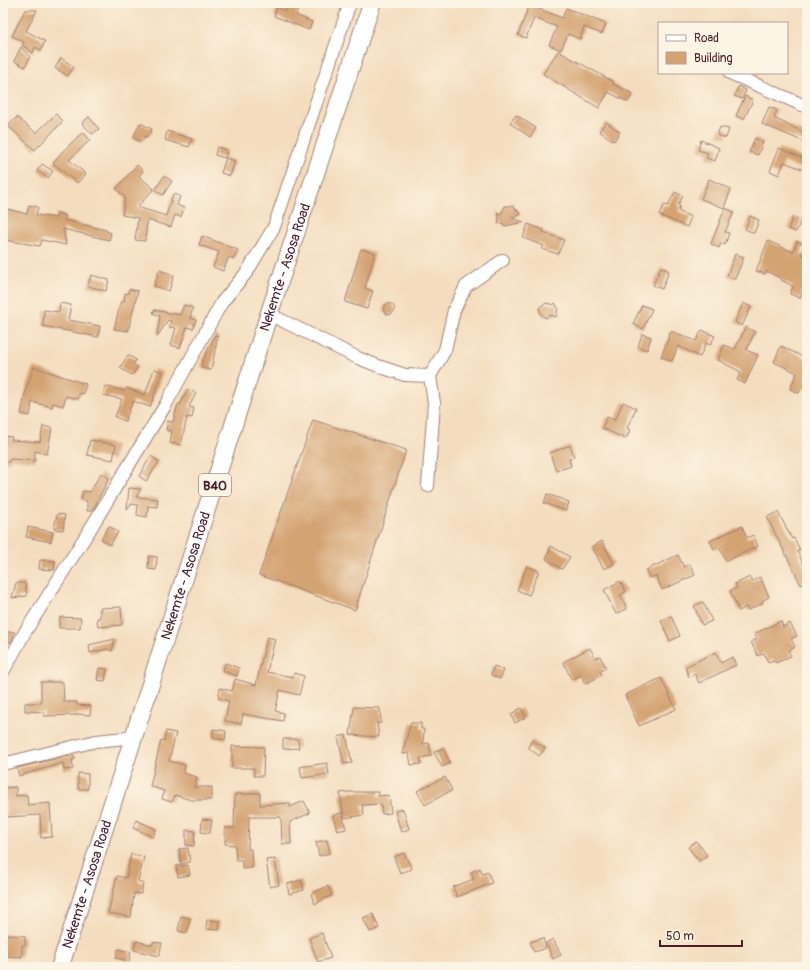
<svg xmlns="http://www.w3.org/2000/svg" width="810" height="970" font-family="Pangolin,sans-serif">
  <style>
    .building { fill: #d4a372 }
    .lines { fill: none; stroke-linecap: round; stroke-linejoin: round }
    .minor-casing { stroke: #9f7e74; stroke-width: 14 }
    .highway-casing { stroke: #9f7e74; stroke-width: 19 }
    .minor { stroke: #fff; stroke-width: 12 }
    .highway { stroke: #fff; stroke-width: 17 }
    .labels { text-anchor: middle; stroke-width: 3; stroke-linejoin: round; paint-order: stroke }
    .shield { fill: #fcf5e5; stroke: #7f5f63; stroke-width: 1 }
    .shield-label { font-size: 13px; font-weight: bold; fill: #4a1f2b }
    .street-label { font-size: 14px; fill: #4a1f2b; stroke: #fcf5e5 }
  </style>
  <rect width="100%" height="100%" fill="#fcf5e5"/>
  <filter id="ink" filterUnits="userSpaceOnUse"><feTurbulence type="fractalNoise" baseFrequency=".025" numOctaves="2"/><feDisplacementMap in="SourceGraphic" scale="8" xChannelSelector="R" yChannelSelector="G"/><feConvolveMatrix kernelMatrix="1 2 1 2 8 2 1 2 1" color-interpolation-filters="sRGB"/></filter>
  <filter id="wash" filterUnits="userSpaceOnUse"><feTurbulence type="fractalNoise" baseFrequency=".012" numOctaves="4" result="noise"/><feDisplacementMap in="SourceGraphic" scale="16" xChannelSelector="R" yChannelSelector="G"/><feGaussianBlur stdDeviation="0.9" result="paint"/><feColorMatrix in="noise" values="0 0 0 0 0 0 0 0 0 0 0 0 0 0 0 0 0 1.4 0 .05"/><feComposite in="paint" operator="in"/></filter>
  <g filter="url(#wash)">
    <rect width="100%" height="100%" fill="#f4ddbe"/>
    <g id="blocks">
      <path class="building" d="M 289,3 L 300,3 L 296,15 L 312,22 L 309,30 L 274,16 L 277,7 L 286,11 Z
        M 530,3 L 539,3 L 537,8 L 562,18 L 566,8 L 606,24 L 602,34 L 584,27 L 580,39 L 568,34 L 561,50 L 549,45 L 557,27 L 534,18 L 526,38 L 518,35 Z
        M 25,10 L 37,10 L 26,31 L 45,41 L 41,50 L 35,47 L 33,53 L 22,45 L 24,42 L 12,36 Z
        M 21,47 L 30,57 L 25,67 L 14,61 Z
        M 558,51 L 614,82 L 613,84 L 633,94 L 628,102 L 608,92 L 599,108 L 543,74 Z
        M 61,58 L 74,67 L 68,76 L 55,68 Z
        M 739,86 L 746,90 L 742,99 L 734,96 Z
        M 745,96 L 753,100 L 744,119 L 736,116 Z
        M 769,107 L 777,110 L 774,118 L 807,134 L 807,143 L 762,124 Z
        M 56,114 L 63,121 L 35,150 L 8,126 L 17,117 L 36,133 Z
        M 516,115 L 536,128 L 530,137 L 510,123 Z
        M 89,117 L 99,129 L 92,134 L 82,123 Z
        M 606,122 L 620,132 L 614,141 L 599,131 Z
        M 140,123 L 152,129 L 148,137 L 145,136 L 142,142 L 133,138 Z
        M 720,127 L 729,129 L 726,138 L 717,135 Z
        M 167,131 L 192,139 L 189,147 L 165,140 Z
        M 83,132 L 90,140 L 69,160 L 86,174 L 77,183 L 53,163 L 62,152 Z
        M 755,138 L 763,142 L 758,155 L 749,152 Z
        M 701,140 L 719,148 L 715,161 L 706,158 L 708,153 L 698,150 Z
        M 217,147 L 227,150 L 225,158 L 215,155 Z
        M 779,148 L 807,160 L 807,171 L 784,162 L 779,175 L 770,171 Z
        M 226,158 L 235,161 L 230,176 L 221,173 Z
        M 42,164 L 53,171 L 48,178 L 37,171 Z
        M 137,165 L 143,171 L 139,176 L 154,189 L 137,207 L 166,216 L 173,194 L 180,196 L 177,205 L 184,208 L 181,217 L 175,215 L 171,227 L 147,220 L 145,241 L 135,240 L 138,218 L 122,215 L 125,197 L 116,189 Z
        M 164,176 L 172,181 L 163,195 L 155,190 Z
        M 709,179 L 731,189 L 724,208 L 701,199 Z
        M 675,192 L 683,196 L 678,205 L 680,206 L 678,211 L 691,217 L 687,227 L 659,215 L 664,205 L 668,206 Z
        M 29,205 L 38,207 L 36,215 L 56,218 L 57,213 L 66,216 L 64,220 L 106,230 L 106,231 L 111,233 L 109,240 L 63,229 L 66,245 L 42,240 L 40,246 L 4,240 L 6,218 L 3,217 L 3,208 L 27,214 Z
        M 505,206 L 513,206 L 521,214 L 512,218 L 524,222 L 505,226 L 501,222 L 498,224 L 499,218 L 497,212 L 501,214 Z
        M 725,208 L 734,212 L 725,232 L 729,233 L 725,245 L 721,243 L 719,248 L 711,244 Z
        M 750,216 L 759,220 L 754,233 L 745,229 Z
        M 793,217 L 801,220 L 796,232 L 788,229 Z
        M 528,224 L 544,230 L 543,232 L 564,240 L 558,254 L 542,249 L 544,246 L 523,238 Z
        M 202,236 L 238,250 L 234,259 L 229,257 L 223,271 L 213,267 L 219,252 L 199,245 Z
        M 768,241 L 793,252 L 797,241 L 805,245 L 801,254 L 807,257 L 807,281 L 800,298 L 790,294 L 793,286 L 781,280 L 782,279 L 766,271 L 765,274 L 756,271 Z
        M 361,249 L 375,253 L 365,288 L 373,291 L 367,309 L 345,302 Z
        M 735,254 L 744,257 L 735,279 L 727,276 Z
        M 661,267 L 669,271 L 662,289 L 653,285 Z
        M 159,270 L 174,275 L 169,291 L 154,286 Z
        M 91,275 L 109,280 L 106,291 L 88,286 Z
        M 129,289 L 138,291 L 128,331 L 114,329 L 121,301 L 124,302 L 125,293 L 128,294 Z
        M 60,303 L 71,305 L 68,320 L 100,326 L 98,337 L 43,326 L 44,310 L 59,312 Z
        M 547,303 L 553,305 L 555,303 L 558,308 L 556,317 L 551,315 L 546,318 L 541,314 L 539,308 L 542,305 Z
        M 743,303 L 751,307 L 742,326 L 735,322 Z
        M383.5 309a5.5 5.5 0 1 1 11 0a5.5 5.5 0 1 1-11 0Z
        M 184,305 L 193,308 L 190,318 L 196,320 L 193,329 L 187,327 L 180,348 L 171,345 L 176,328 L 169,327 L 171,321 L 168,320 L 157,337 L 160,316 L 153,313 L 154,310 L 180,315 Z
        M 642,305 L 652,309 L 643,329 L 633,324 Z
        M 746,327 L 755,332 L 746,350 L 758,355 L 745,384 L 737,380 L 741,372 L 718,360 L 724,345 L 735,349 Z
        M 702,330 L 715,336 L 710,345 L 706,343 L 700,357 L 678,346 L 672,361 L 661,357 L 671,331 L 696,341 Z
        M 642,334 L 651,337 L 647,350 L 638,347 Z
        M 215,335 L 218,336 L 211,370 L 201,368 L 203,360 Z
        M 781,346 L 807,359 L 807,389 L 802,387 L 799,393 L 790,389 L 797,373 L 774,362 Z
        M 128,355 L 136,360 L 133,364 L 138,367 L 132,375 L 120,368 Z
        M 34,367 L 86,384 L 83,394 L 80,393 L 78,399 L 66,396 L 63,406 L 53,403 L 52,407 L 32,402 L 30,416 L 21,414 L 26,389 Z
        M 154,369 L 163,372 L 150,407 L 133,401 L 125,421 L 115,417 L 122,399 L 103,395 L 105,386 L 125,391 L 126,388 L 145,395 Z
        M 188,389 L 196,393 L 189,407 L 194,408 L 192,418 L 187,417 L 181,445 L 170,443 L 172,431 L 166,430 L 168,421 L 173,422 L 178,404 L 180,405 Z
        M 623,402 L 636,408 L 627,428 L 630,430 L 626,439 L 602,428 L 607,417 L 615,420 Z
        M 313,420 L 406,450 L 355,610 L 259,575 Z
        M 43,426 L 52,428 L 47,454 L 35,451 L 35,461 L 10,459 L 9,462 L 3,462 L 3,436 L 12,437 L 11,440 L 40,442 Z
        M 90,440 L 116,445 L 113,460 L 87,455 Z
        M 570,445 L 574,457 L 569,459 L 571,466 L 556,471 L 550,453 Z
        M 151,456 L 159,462 L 146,481 L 139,476 Z
        M 101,473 L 109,478 L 92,511 L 87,511 L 87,501 L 81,500 L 83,491 L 90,492 Z
        M 129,488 L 141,489 L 136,497 L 158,499 L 157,507 L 148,506 L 147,517 L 137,515 L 138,505 L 131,504 L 127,509 Z
        M 547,494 L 569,502 L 566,511 L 544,503 Z
        M 778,512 L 792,539 L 794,538 L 800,550 L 797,551 L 807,571 L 807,582 L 801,585 L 767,517 Z
        M 57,514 L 65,515 L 63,530 L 54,529 Z
        M 109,526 L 118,532 L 110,545 L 101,539 Z
        M 742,526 L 747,538 L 753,535 L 758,546 L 726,561 L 719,547 L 714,549 L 710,541 Z
        M 28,527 L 53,532 L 51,542 L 26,537 Z
        M 602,541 L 614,564 L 604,569 L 592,547 Z
        M 551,546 L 570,557 L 562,569 L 546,559 Z
        M 678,555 L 684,567 L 690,564 L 695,575 L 662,590 L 656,576 L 650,578 L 646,570 Z
        M 149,556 L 157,557 L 156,570 L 148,569 Z
        M 40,560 L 55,561 L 54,570 L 39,569 Z
        M 527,566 L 539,571 L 529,595 L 517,590 Z
        M 750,577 L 752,581 L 760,577 L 769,597 L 762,601 L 763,603 L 748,610 L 746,607 L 739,611 L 730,591 L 737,588 L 735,584 Z
        M 620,581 L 626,592 L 620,595 L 627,609 L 616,614 L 604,590 Z
        M 16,583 L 25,583 L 27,596 L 12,598 Z
        M 703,602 L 712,621 L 702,625 L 694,606 Z
        M 121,607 L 122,625 L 98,627 L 97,618 L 100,618 L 100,608 Z
        M 671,616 L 680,636 L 670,641 L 661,621 Z
        M 60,617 L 81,618 L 80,628 L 59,628 Z
        M 781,621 L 783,627 L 790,623 L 797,636 L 791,639 L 795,647 L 788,651 L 791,656 L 776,663 L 774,660 L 768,662 L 764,653 L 758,656 L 751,642 L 757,639 L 754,634 Z
        M 3,632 L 15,632 L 11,642 L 3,642 Z
        M 267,637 L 275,639 L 267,672 L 293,677 L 294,673 L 304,676 L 299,695 L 280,690 L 275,711 L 284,713 L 283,721 L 243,714 L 241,724 L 225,721 L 229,701 L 218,698 L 220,688 L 232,691 L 235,679 L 256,685 Z
        M 115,639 L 112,651 L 107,649 L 90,653 L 89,645 Z
        M 590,648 L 595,658 L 600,656 L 606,668 L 600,671 L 602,675 L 585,684 L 581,675 L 572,680 L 563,662 Z
        M 716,652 L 721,663 L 732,657 L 736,665 L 699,683 L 695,674 L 689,677 L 685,667 Z
        M 225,663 L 239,668 L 237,676 L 223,671 Z
        M 494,666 L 504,670 L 500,679 L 491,675 Z
        M 99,668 L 107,669 L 105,681 L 97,680 Z
        M 661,678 L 676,709 L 639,726 L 625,695 Z
        M 41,682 L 63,682 L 64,702 L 77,702 L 77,705 L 91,706 L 90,715 L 77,714 L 77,715 L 44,716 L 44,712 L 25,711 L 25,703 L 41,703 Z
        M 354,707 L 380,708 L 381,723 L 377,723 L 379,737 L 350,735 Z
        M 521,708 L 526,717 L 515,723 L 511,714 Z
        M 411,723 L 421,723 L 421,729 L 424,729 L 423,744 L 429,743 L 431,756 L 420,758 L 421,764 L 411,765 L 409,753 L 402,754 Z
        M 213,729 L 226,731 L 225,740 L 213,738 Z
        M 166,731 L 176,733 L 169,761 L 185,765 L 183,773 L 197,777 L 194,787 L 212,787 L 212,800 L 191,800 L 175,795 L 172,802 L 162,799 L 164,791 L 150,786 L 161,740 L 164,741 Z
        M 346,735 L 352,763 L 344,764 L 338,737 Z
        M 283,739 L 298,739 L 299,748 L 283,749 Z
        M 532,740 L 545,748 L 539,756 L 528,747 Z
        M 232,746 L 264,747 L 263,776 L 254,776 L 254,768 L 232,768 Z
        M 443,748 L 450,763 L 442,767 L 434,752 Z
        M 74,756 L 75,759 L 72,760 L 73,769 L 64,770 L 63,763 L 19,776 L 17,768 L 64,757 Z
        M 327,763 L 329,774 L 302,778 L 300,767 Z
        M 78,773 L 88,774 L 88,789 L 78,789 Z
        M 445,777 L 452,790 L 425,805 L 417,791 Z
        M 16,787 L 16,796 L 27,795 L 28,805 L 50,803 L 52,837 L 41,838 L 40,815 L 6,817 L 4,788 Z
        M 349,792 L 378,792 L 378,796 L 389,795 L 391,813 L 382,814 L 381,804 L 362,805 L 364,815 L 344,818 L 340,793 Z
        M 251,793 L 260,793 L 260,805 L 290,803 L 290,807 L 304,801 L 310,813 L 290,822 L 291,844 L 282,844 L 281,817 L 249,817 L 248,849 L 251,849 L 252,868 L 242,869 L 242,860 L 236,860 L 235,845 L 225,844 L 225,828 L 234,828 L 235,794 L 251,794 Z
        M 403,809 L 409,829 L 401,832 L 395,811 Z
        M 342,813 L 346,829 L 337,831 L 333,815 Z
        M 202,819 L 212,820 L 210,833 L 201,832 Z
        M 136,820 L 156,829 L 153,837 L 133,828 Z
        M 186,830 L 195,831 L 194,846 L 186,845 Z
        M 327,840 L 330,853 L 319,856 L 316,842 Z
        M 696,841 L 707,855 L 699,861 L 688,847 Z
        M 188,848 L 190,862 L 181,864 L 179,849 Z
        M 404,853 L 412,869 L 400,873 L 394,857 Z
        M 131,854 L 144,857 L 138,881 L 143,883 L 141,894 L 134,893 L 131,917 L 108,913 L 117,876 L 126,878 Z
        M 275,859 L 279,885 L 270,887 L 266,860 Z
        M 188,865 L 190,875 L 178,877 L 176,866 Z
        M 480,868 L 482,874 L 488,872 L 492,883 L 457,897 L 453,887 L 474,879 L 471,872 Z
        M 301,880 L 304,890 L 289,894 L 287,884 Z
        M 328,886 L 332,895 L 315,904 L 311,894 Z
        M 373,914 L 379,928 L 370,932 L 363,918 Z
        M 181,916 L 190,918 L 187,933 L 178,931 Z
        M 207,920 L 220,921 L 219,930 L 206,929 Z
        M 322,933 L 331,958 L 318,962 L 309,938 Z
        M 3,934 L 25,936 L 25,945 L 22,945 L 22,957 L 3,956 Z
        M 543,938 L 546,948 L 534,952 L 530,942 Z
        M 553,939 L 561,955 L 553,959 L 546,943 Z
        M 136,941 L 152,945 L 153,942 L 162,943 L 159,956 L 134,950 Z
        M 118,949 L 131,952 L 129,961 L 116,958 Z"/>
    </g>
  </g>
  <g filter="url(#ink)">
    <use href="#blocks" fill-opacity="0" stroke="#9f7e74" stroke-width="1"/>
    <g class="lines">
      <g class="minor-casing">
        <path id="minor" d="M 730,73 L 807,107
          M 269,314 L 358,358 L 381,367 L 405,375 L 430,376
          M 428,486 L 434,403 L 430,376 L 445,350 L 454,310 L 466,286 L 503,260
          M 3,672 L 25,632 L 89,531 L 166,404 L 222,302 L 247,272 L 274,227 L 350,3
          M 3,764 L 96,741 L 135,737"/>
      </g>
      <g class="highway-casing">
        <g id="highway">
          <path id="s1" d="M 60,967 L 269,314 L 372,3"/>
        </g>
      </g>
      <use href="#minor" class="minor"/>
      <use href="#highway" class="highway"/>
    </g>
  </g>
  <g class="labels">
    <rect class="shield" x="199" y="474" width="32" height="22" rx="3"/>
    <g class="shield-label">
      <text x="215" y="490">B40</text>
    </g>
    <g class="street-label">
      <text dy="5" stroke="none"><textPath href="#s1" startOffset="735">Nekemte - Asosa Road</textPath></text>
      <text dy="5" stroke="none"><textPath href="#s1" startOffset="411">Nekemte - Asosa Road</textPath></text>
      <text dy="5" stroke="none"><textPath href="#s1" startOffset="87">Nekemte - Asosa Road</textPath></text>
    </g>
  </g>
  <rect width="810" height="970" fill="none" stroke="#fcf5e5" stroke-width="16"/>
  <rect x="658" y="22" width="130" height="52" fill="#fcf5e5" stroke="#b59f9b"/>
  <rect x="666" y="35" width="20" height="6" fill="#ffffff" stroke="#b59f9b"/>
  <text x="694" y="42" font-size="12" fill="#4a1f2b">Road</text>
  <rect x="666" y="52" width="20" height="12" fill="#d4a372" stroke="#b59f9b"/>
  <text x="694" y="62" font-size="12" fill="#4a1f2b">Building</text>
  <path d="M660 940v6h82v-6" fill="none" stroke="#4a1f2b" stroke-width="2"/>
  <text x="666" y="940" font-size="12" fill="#4a1f2b" stroke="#fcf5e5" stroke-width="3" paint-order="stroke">50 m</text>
</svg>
